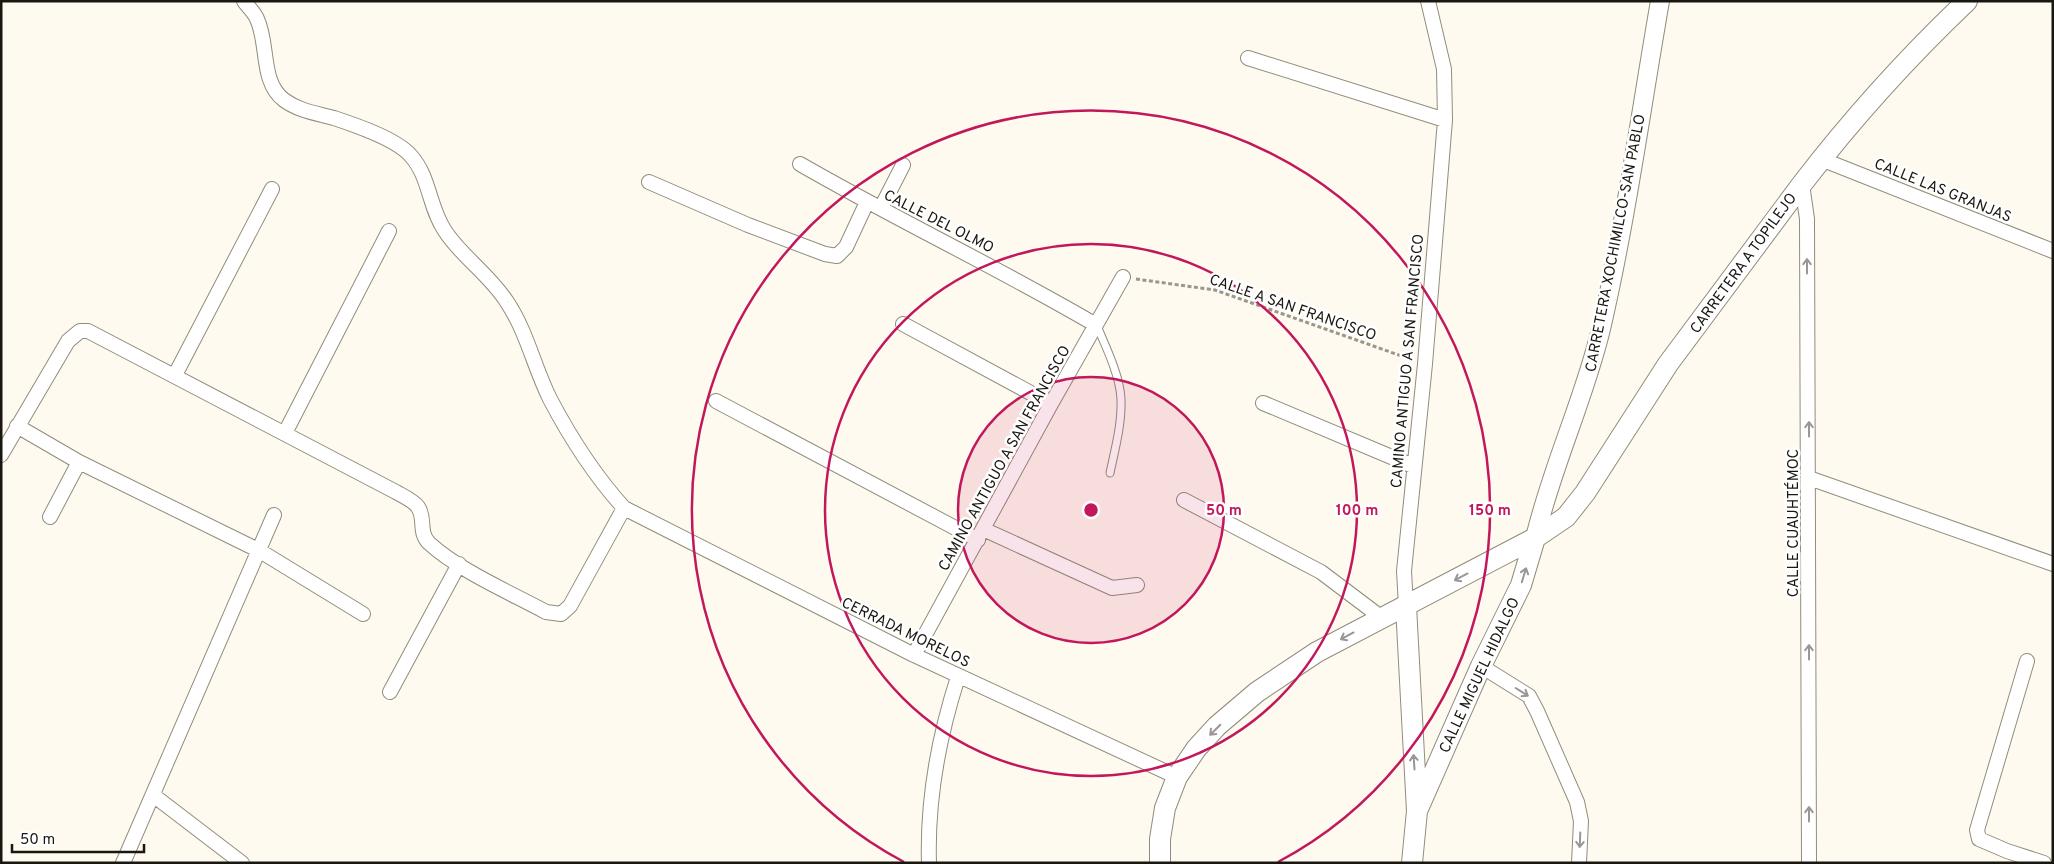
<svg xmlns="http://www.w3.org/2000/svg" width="2054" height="864" font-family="Overpass,sans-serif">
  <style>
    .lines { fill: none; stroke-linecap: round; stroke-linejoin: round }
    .service-casing { stroke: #928c7c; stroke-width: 9 }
    .minor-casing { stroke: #928c7c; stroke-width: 16 }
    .tertiary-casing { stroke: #928c7c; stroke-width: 20 }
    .secondary-casing { stroke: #928c7c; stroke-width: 22 }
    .path { stroke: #99968e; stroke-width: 3; stroke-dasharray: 4 2.5; stroke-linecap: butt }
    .service { stroke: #fff; stroke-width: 7 }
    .minor { stroke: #fff; stroke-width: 14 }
    .tertiary { stroke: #fff; stroke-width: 18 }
    .secondary { stroke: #fff; stroke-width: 20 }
    .oneway { stroke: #989794 }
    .ring { fill: none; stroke: #c2185b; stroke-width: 2.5 }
    .labels { text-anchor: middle; stroke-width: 5; stroke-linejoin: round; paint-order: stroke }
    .street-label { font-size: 15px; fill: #191711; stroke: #fff }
    .centre { fill: #c2185b; stroke: #fff; stroke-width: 2.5 }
    .ring-label { font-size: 15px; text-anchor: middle; font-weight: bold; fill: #c2185b; stroke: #fff; stroke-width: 5; stroke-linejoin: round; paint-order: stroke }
  </style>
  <rect width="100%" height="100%" fill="#fefaf0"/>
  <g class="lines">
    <g class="service-casing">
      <path id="service" d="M 1097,326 C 1106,347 1120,376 1121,399 C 1122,424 1115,449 1110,473"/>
    </g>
    <g class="minor-casing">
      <path id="minor" d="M 244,1 C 248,7 255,13 257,19 C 269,44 260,82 284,100 C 299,111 316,113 334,118 C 355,125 397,139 411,156 C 430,177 429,208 445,231 C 461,256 490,275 507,302 C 527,332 534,367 550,399 C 570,437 595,476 624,508 L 914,655 L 1177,777
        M 1248,58 L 1445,120
        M 1821,159 L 2053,251
        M 800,164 C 897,220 999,268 1096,325
        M 649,182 L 748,225 L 825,254 L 837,256 L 846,247 L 867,202
        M 1802,184 L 1807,219 L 1809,863
        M 881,208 L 903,165
        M 903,324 L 1051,404
        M 175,375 L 272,189
        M 716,401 L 978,540
        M 1263,403 L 1413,466
        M 17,426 L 79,462 L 260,551 L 363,614
        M 285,433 L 389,231
        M 1,455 L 68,341 L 80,331 L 88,331 L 396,492 C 403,496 414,501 418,507 C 426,519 418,532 429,543 C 458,570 511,593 546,612 L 561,614 L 570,606 L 624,508
        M 1809,478 L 2053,564
        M 1184,500 L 1321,572 L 1382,618
        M 50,517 L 79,462
        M 983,529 L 1112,588 L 1137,585
        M 1406,606 L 1404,571 L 1425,364 L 1445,120 L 1444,69 L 1428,1
        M 914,655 L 1051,404 L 1123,277
        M 2027,661 L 1977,830 L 1979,839 L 2007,851 L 2044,863
        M 1481,666 L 1529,696 L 1537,711 L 1577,802 L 1581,821 L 1579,863
        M 390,692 L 459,564
        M 153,795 L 242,863
        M 123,863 L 274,515
        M 929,863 C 927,800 939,736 958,677"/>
    </g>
    <g class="tertiary-casing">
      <path id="tertiary" d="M 1535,538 C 1552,466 1584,400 1601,329 C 1626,221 1641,110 1660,1"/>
    </g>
    <g class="secondary-casing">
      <path id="secondary" d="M 1406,606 L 1417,811 L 1412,863
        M 1417,811 L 1481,666 L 1521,585 L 1535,538
        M 1160,863 L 1160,839 L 1165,808 L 1177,777 L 1196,749 L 1217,726 L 1257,692 L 1317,652 L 1535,538 L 1566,517 L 1585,493 L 1668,364 L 1802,184 C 1852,119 1908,57 1967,1"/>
    </g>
    <path class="path" d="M 1136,279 L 1215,290 L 1410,359"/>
    <use href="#service" class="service"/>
    <use href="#minor" class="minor"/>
    <use href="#tertiary" class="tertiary"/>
    <use href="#secondary" class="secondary"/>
  </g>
  <defs><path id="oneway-shaft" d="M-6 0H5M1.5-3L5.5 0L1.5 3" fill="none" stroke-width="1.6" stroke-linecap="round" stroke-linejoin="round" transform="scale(1.25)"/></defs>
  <g class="oneway">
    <use href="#oneway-shaft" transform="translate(1807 266) rotate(-90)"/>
    <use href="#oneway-shaft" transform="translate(1809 429) rotate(-90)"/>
    <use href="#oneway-shaft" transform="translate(1524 575) rotate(-73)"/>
    <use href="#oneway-shaft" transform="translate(1461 577) rotate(152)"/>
    <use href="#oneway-shaft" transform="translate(1347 636) rotate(152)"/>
    <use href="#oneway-shaft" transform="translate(1809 652) rotate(-90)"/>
    <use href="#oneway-shaft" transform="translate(1522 692) rotate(32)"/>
    <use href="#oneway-shaft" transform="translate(1215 730) rotate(135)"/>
    <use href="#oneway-shaft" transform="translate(1414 762) rotate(-94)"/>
    <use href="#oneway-shaft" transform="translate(1809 814) rotate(-90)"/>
    <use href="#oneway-shaft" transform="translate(1580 840) rotate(92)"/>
  </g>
  <circle cx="1091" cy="510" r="133" fill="#c2185b" fill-opacity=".12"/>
  <g class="ring">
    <circle cx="1091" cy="510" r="133"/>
    <circle cx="1091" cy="510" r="266"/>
    <path d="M904 862A399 399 0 1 1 1278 862"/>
  </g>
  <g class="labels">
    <g class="street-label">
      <text transform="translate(1943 190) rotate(22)" y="5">CALLE LAS GRANJAS</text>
      <text transform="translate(939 221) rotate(27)" y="5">CALLE DEL OLMO</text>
      <text transform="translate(1615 243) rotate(-79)" y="5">CARRETERA XOCHIMILCO-SAN PABLO</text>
      <text transform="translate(1743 263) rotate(-54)" y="5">CARRETERA A TOPILEJO</text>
      <text transform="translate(1293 307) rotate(19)" y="5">CALLE A SAN FRANCISCO</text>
      <text transform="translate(1407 361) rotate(-85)" y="5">CAMINO ANTIGUO A SAN FRANCISCO</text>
      <text transform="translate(1004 458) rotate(-61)" y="5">CAMINO ANTIGUO A SAN FRANCISCO</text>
      <text transform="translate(1793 523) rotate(-90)" y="5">CALLE CUAUHTÉMOC</text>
      <text transform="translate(906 632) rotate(26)" y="5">CERRADA MORELOS</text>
      <text transform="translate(1479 675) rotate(-65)" y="5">CALLE MIGUEL HIDALGO</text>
    </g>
  </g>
  <circle cx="1091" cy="510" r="8" class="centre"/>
  <g class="ring-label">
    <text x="1224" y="515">50 m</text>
    <text x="1357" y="515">100 m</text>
    <text x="1490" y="515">150 m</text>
  </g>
  <rect width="2054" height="864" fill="none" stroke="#191711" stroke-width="5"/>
  <path d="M12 844v8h132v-8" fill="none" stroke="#191711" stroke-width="2.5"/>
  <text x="20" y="844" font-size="15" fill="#191711" stroke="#ffffff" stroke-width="4" paint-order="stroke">50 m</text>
</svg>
